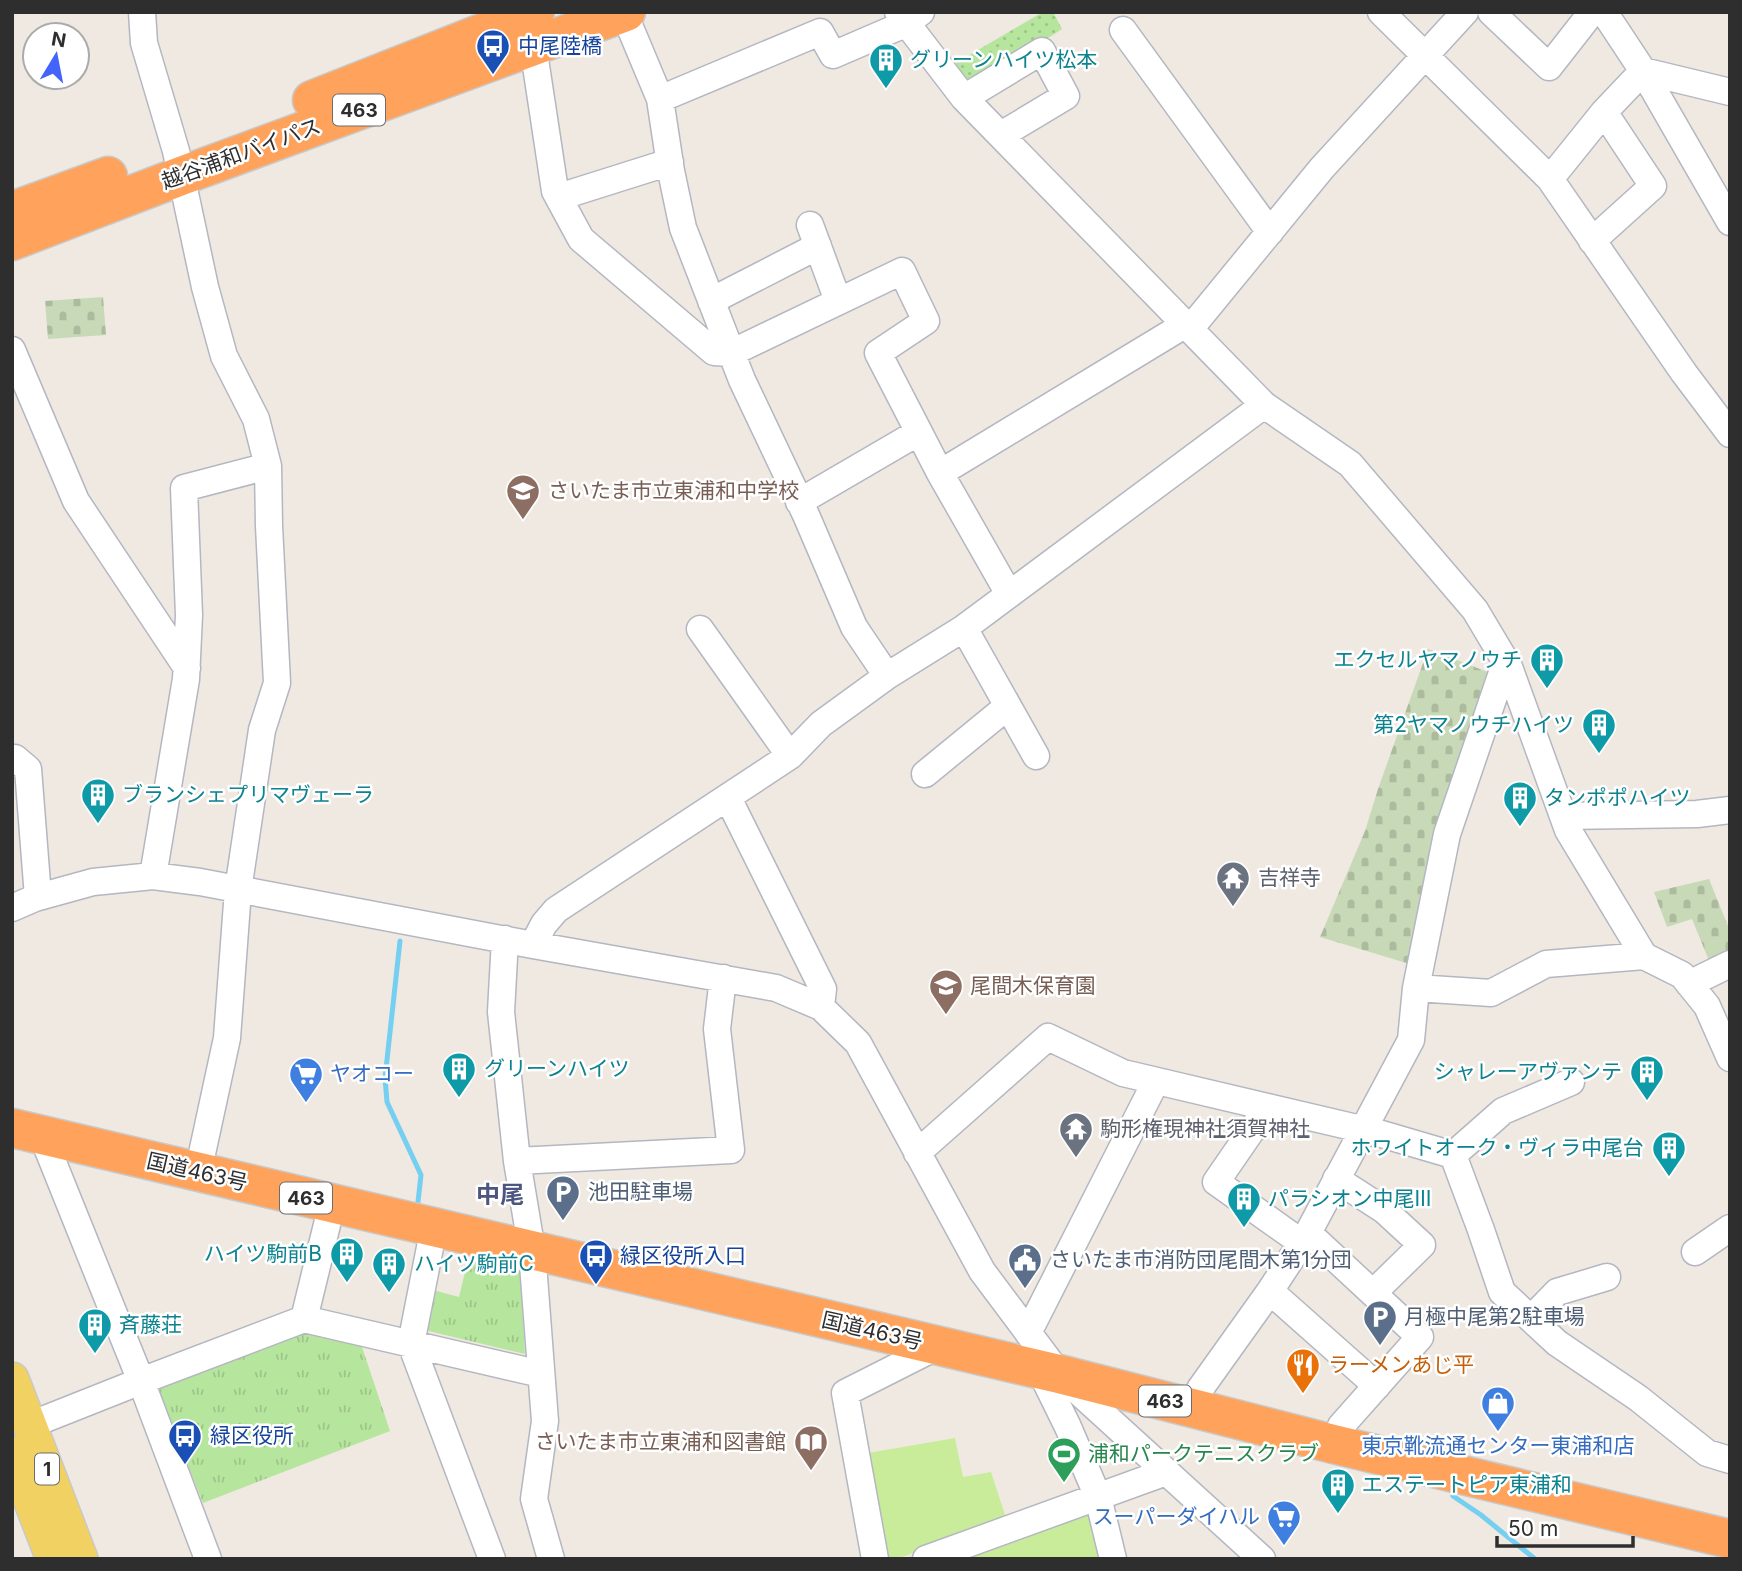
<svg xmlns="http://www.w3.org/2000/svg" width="1742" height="1571" font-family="Inter,'Noto Sans JP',sans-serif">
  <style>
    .grass { fill: url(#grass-tufts) }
    .cemetery { fill: url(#cemetery-stones) }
    .park { fill: url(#park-dots) }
    .pitch { fill: #c9ec9a }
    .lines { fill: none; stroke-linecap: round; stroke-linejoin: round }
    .stream { stroke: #75cff0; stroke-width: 5 }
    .minor-casing { stroke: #b4b7c1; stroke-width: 29 }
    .major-casing { stroke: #c9c9c9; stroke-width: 36 }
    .highway-casing { stroke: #c9c9c9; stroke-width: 41 }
    .minor { stroke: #fff; stroke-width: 26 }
    .major { stroke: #f2d163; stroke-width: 33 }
    .highway { stroke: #ffa35c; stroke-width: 38 }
    .labels { text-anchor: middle; stroke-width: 5; stroke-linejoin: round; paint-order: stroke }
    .shield { fill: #fff; stroke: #6d6d6d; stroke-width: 2 }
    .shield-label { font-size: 19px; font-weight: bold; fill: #2e2e2e }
    .transit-label { font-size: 21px; fill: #164399; stroke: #fff; text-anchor: start }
    .culture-label { font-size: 21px; fill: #0d838f; stroke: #fff; text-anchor: start }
    .street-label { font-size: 21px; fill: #2e2e2e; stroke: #fff }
    .education-label { font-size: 21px; fill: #785e54; stroke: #fff; text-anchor: start }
    .worship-label { font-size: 21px; fill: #5b616d; stroke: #fff; text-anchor: start }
    .shop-label { font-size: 21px; fill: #366cbe; stroke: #fff; text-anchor: start }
    .service-label { font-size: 21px; fill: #4e5e75; stroke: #fff; text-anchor: start }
    .food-label { font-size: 21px; fill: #c56008; stroke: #fff; text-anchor: start }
    .leisure-label { font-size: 21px; fill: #27864d; stroke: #fff; text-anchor: start }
    .quarter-label { font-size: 24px; font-weight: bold; fill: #4d5680; stroke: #fff }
  </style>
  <defs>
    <pattern id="grass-tufts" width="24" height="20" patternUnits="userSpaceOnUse" patternTransform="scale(1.75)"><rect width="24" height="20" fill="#b6e59e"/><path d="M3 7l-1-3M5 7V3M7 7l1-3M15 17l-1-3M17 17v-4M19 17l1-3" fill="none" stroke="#9dc588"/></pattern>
    <pattern id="cemetery-stones" width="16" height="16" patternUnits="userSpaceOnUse" patternTransform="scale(1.75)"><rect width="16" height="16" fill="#c8d9b8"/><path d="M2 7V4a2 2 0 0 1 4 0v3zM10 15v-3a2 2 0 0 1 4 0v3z" fill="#acbb9e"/></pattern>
    <pattern id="park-dots" width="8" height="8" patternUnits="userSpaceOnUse" patternTransform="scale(1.75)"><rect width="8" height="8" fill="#b6e59e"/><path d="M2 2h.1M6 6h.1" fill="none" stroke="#9dc588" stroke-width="1.8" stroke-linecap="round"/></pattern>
  </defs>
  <rect width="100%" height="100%" fill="#efe9e1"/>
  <path class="grass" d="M 468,1260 L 520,1272 L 525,1354 L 424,1330 L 433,1290 L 459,1297 Z
    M 305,1329 L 361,1344 L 390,1431 L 203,1503 L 157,1388 Z"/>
  <path class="cemetery" d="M 103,297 L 106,335 L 48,339 L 45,301 Z
    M 1428,649 L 1493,674 L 1413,965 L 1320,937 L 1365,831 L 1378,789 Z
    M 1709,879 L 1730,931 L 1730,954 L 1710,963 L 1692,919 L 1667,927 L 1654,892 Z"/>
  <path class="park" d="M 1043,12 L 1053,12 L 1062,29 L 968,90 L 954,64 Z"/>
  <path class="pitch" d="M 955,1438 L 963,1477 L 991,1472 L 1007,1521 L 896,1559 L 887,1559 L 868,1453 Z
    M 1091,1512 L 1101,1559 L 961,1559 Z"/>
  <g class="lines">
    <path class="stream" d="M 400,941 L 385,1078 L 387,1102 L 421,1175 L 418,1202
      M 1453,1496 L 1481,1515 L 1535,1559"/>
    <g class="minor-casing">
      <path id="minor" d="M 142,12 L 144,43 L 176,151 L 205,287 L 224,356 L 256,419 L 268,466 L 269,526 L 277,683 L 262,730 L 238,890 L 227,1038 L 198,1172
        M 898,12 L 964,98 L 1264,405 L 1350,464 L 1475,610 L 1509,667 L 1568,830 L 1644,956
        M 1381,12 L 1550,179 L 1684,373 L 1730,434
        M 1491,12 L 1549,67 L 1592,12
        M 1604,12 L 1643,71 L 1730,222
        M 624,13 L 660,99 L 671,171 L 683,228 L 742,380 L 806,515 L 854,627 L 887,676
        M 1123,30 L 1270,232
        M 533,46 L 555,191 L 581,239 L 714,352 L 731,353 L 902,271 L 926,321 L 878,353 L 940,473 L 1009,594
        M 964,98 L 1042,51 L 1066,96 L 1001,135
        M 660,99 L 820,32 L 833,55 L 905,24 L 921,12
        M 1550,179 L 1604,112 L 1643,71 L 1730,92
        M 559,197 L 670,162
        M 810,225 L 838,301
        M 1592,241 L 1653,186 L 1604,112
        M 711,301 L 818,246
        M 1190,329 L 1322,168 L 1465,12
        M 12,350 L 76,501 L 187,668
        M 940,473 L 1186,324
        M 799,502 L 919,432
        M 964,628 L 1036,756
        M 700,629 L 790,756
        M 12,759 L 15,758 L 28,769 L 38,897
        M 925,774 L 1008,706
        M 728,798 L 823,989 L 821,1007
        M 1563,816 L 1697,814 L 1730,810
        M 153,876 L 186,679 L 189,615 L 184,488 L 268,466
        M 12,908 L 35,898 L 93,882 L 153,876 L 200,882 L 533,945 L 776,988 L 821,1007 L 858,1043 L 982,1271 L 1059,1374 L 1262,1559
        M 505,939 L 501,1012 L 517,1161 L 532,1251 L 545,1421 L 534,1499 L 551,1559
        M 533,945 L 544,924 L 556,910 L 790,756 L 821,724 L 887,676 L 964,628 L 1264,405
        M 1689,984 L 1730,964
        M 1416,988 L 1491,993 L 1546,964 L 1644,956 L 1682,975 L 1707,1006 L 1730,1058
        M 1267,1108 L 1216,1182 L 1302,1243
        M 42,1135 L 141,1381 L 208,1559
        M 917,1153 L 1048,1037 L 1123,1073 L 1378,1133 L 1453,1155 L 1481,1230 L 1502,1292 L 1557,1343 L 1638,1398 L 1707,1453 L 1730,1460
        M 1453,1155 L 1503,1111 L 1571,1082
        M 517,1161 L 731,1150 L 717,1029 L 723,978
        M 1336,1179 L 1384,1210 L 1422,1245 L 1373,1293
        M 434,1227 L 411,1344 L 492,1559
        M 1308,1233 L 1420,1337 L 1341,1426 L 1333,1444
        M 1695,1252 L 1730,1228
        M 1270,1291 L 1377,1386
        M 304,1319 L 541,1374
        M 1531,1319 L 1557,1292 L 1607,1277
        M 1028,1333 L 1156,1081
        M 1040,1370 L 1068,1427 L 1098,1497 L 1113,1559
        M 1200,1389 L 1270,1291 L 1308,1233 L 1411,1040 L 1416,988 L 1447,834 L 1506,661
        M 30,1425 L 141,1381 L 304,1319 L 332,1204
        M 875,1559 L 845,1393 L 938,1346
        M 926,1559 L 1166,1472"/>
    </g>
    <g class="major-casing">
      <path id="major" d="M 12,1379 L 81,1559
        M 12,1453 L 53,1559"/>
    </g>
    <g class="highway-casing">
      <path id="highway" d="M 312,100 L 535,12
        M 12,211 L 108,176
        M 12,241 L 181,176 L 626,12
        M 12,1128 L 1059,1374 L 1333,1444 L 1730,1539"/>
    </g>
    <use href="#minor" class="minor"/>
    <use href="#major" class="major"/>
    <use href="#highway" class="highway"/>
  </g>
  <defs>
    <g id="bus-pin" transform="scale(1.75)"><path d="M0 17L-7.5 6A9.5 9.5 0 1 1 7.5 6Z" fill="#1a4fb4" stroke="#fff"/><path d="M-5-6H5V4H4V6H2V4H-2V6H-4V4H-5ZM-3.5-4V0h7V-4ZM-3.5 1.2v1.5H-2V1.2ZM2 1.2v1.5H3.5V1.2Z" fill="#fff"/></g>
    <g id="building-pin" transform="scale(1.75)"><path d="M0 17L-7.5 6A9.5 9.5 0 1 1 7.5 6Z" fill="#0f9aa8" stroke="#fff"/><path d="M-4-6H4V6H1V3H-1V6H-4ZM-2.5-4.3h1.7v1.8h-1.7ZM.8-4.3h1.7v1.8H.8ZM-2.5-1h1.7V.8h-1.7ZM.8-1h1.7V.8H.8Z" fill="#fff"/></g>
    <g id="school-pin" transform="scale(1.75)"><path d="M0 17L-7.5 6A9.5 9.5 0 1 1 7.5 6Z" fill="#8d6e63" stroke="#fff"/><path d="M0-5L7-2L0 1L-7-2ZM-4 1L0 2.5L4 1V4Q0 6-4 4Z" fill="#fff"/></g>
    <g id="temple-pin" transform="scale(1.75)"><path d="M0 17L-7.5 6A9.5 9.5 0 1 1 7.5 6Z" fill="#6b7280" stroke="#fff"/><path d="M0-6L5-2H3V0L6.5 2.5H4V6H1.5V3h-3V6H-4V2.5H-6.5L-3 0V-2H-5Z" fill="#fff"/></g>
    <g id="supermarket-pin" transform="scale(1.75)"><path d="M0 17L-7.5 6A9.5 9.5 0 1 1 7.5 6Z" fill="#3f7fe0" stroke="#fff"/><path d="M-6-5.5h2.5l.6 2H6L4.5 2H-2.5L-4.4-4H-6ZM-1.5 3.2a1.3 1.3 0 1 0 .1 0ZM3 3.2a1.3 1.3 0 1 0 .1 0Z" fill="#fff"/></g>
    <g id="parking-pin" transform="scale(1.75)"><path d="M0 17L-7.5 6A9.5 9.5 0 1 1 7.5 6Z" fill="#5c6f8a" stroke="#fff"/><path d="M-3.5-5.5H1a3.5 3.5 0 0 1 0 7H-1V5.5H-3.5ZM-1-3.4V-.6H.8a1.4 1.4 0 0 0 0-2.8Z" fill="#fff"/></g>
    <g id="civic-pin" transform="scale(1.75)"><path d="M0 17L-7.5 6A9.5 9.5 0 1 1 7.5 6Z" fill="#5c6f8a" stroke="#fff"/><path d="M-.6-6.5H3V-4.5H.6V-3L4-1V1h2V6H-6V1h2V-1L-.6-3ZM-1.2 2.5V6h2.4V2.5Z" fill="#fff"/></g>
    <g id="restaurant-pin" transform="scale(1.75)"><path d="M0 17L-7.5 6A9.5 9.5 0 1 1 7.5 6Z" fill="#e8710a" stroke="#fff"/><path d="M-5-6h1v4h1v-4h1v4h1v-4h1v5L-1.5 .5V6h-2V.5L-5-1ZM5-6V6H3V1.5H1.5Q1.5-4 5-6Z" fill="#fff"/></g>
    <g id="shop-pin" transform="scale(1.75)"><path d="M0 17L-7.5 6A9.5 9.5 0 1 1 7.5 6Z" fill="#3f7fe0" stroke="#fff"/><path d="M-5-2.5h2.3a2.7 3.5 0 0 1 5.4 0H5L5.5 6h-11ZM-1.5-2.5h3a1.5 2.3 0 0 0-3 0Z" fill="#fff"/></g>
    <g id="library-pin" transform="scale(1.75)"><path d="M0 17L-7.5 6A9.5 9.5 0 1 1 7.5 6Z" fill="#8d6e63" stroke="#fff"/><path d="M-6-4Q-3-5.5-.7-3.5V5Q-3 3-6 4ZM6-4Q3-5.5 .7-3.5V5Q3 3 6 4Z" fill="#fff"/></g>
    <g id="stadium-pin" transform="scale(1.75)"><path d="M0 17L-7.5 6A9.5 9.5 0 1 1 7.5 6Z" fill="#2e9e5b" stroke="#fff"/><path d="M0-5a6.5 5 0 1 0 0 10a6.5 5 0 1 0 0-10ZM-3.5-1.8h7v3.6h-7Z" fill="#fff"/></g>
  </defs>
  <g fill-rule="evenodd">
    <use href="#bus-pin" x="493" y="46"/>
    <use href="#building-pin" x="886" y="60"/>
    <use href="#school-pin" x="523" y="491"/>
    <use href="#building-pin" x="1547" y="660"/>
    <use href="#building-pin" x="1599" y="725"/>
    <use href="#building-pin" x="98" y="795"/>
    <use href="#building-pin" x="1520" y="798"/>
    <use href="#temple-pin" x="1233" y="878"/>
    <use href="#school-pin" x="946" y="986"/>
    <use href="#building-pin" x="459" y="1069"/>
    <use href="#building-pin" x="1647" y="1072"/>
    <use href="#supermarket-pin" x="306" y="1074"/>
    <use href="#temple-pin" x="1076" y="1129"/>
    <use href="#building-pin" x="1669" y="1148"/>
    <use href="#parking-pin" x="563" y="1192"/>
    <use href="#building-pin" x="1244" y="1199"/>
    <use href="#building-pin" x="347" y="1254"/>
    <use href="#bus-pin" x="596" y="1256"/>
    <use href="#civic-pin" x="1025" y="1260"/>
    <use href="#building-pin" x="389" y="1264"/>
    <use href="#parking-pin" x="1380" y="1317"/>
    <use href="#building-pin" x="95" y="1325"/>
    <use href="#restaurant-pin" x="1303" y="1365"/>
    <use href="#shop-pin" x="1498" y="1403"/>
    <use href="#bus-pin" x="185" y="1436"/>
    <use href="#library-pin" x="811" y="1442"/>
    <use href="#stadium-pin" x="1064" y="1454"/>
    <use href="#building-pin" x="1338" y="1485"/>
    <use href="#supermarket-pin" x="1284" y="1517"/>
  </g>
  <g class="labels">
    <g class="shield">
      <rect x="333" y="94.5" width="52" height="31" rx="5"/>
      <rect x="280" y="1182.5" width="52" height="31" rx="5"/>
      <rect x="1139" y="1385.5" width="52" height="31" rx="5"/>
      <rect x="35" y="1453.5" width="24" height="31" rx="5"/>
    </g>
    <g class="shield-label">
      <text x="359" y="117">463</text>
      <text x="306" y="1205">463</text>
      <text x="1165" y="1408">463</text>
      <text x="47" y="1476">1</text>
    </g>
    <g class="transit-label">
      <text x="518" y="53">中尾陸橋</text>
      <text x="620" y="1263">緑区役所入口</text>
      <text x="210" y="1443">緑区役所</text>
    </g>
    <g class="culture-label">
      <text x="910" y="67">グリーンハイツ松本</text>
      <text x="1522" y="667" text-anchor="end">エクセルヤマノウチ</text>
      <text x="1574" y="732" text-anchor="end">第2ヤマノウチハイツ</text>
      <text x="122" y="802">ブランシェプリマヴェーラ</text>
      <text x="1544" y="805">タンポポハイツ</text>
      <text x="484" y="1076">グリーンハイツ</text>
      <text x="1622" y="1079" text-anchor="end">シャレーアヴァンテ</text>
      <text x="1644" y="1155" text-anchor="end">ホワイトオーク・ヴィラ中尾台</text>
      <text x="1268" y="1206">パラシオン中尾Ⅲ</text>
      <text x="322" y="1261" text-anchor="end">ハイツ駒前B</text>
      <text x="414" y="1271">ハイツ駒前C</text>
      <text x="119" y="1332">斉藤荘</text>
      <text x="1362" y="1492">エステートピア東浦和</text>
    </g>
    <g class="street-label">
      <text transform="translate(241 154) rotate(-20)" y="7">越谷浦和バイパス</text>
      <text transform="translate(197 1172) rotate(13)" y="7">国道463号</text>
      <text transform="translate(872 1331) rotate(13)" y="7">国道463号</text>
    </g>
    <g class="education-label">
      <text x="548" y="498">さいたま市立東浦和中学校</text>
      <text x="970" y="993">尾間木保育園</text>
      <text x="786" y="1449" text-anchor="end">さいたま市立東浦和図書館</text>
    </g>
    <g class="worship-label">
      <text x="1258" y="885">吉祥寺</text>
      <text x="1100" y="1136">駒形権現神社須賀神社</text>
    </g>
    <g class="shop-label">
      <text x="330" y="1081">ヤオコー</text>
      <text x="1498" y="1453" text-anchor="middle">東京靴流通センター東浦和店</text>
      <text x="1260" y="1524" text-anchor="end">スーパーダイハル</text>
    </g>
    <g class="service-label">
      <text x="588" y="1199">池田駐車場</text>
      <text x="1050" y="1267">さいたま市消防団尾間木第1分団</text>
      <text x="1404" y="1324">月極中尾第2駐車場</text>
    </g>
    <g class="food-label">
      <text x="1328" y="1372">ラーメンあじ平</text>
    </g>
    <g class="leisure-label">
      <text x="1088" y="1461">浦和パークテニスクラブ</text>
    </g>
    <g class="quarter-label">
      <text x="500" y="1203">中尾</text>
    </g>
  </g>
  <rect width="1742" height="1571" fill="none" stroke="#2e2e2e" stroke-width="28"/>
  <g transform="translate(56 56) rotate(10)"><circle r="33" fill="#ffffff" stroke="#ababab" stroke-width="2"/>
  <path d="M0-5L12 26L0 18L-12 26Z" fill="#4264fb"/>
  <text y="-10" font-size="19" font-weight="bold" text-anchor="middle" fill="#2e2e2e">N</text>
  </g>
  <path d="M1497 1536v10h136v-10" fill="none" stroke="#2e2e2e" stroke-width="3.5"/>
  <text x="1508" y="1536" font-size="21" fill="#2e2e2e" stroke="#ffffff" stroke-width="5" paint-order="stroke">50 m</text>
</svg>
